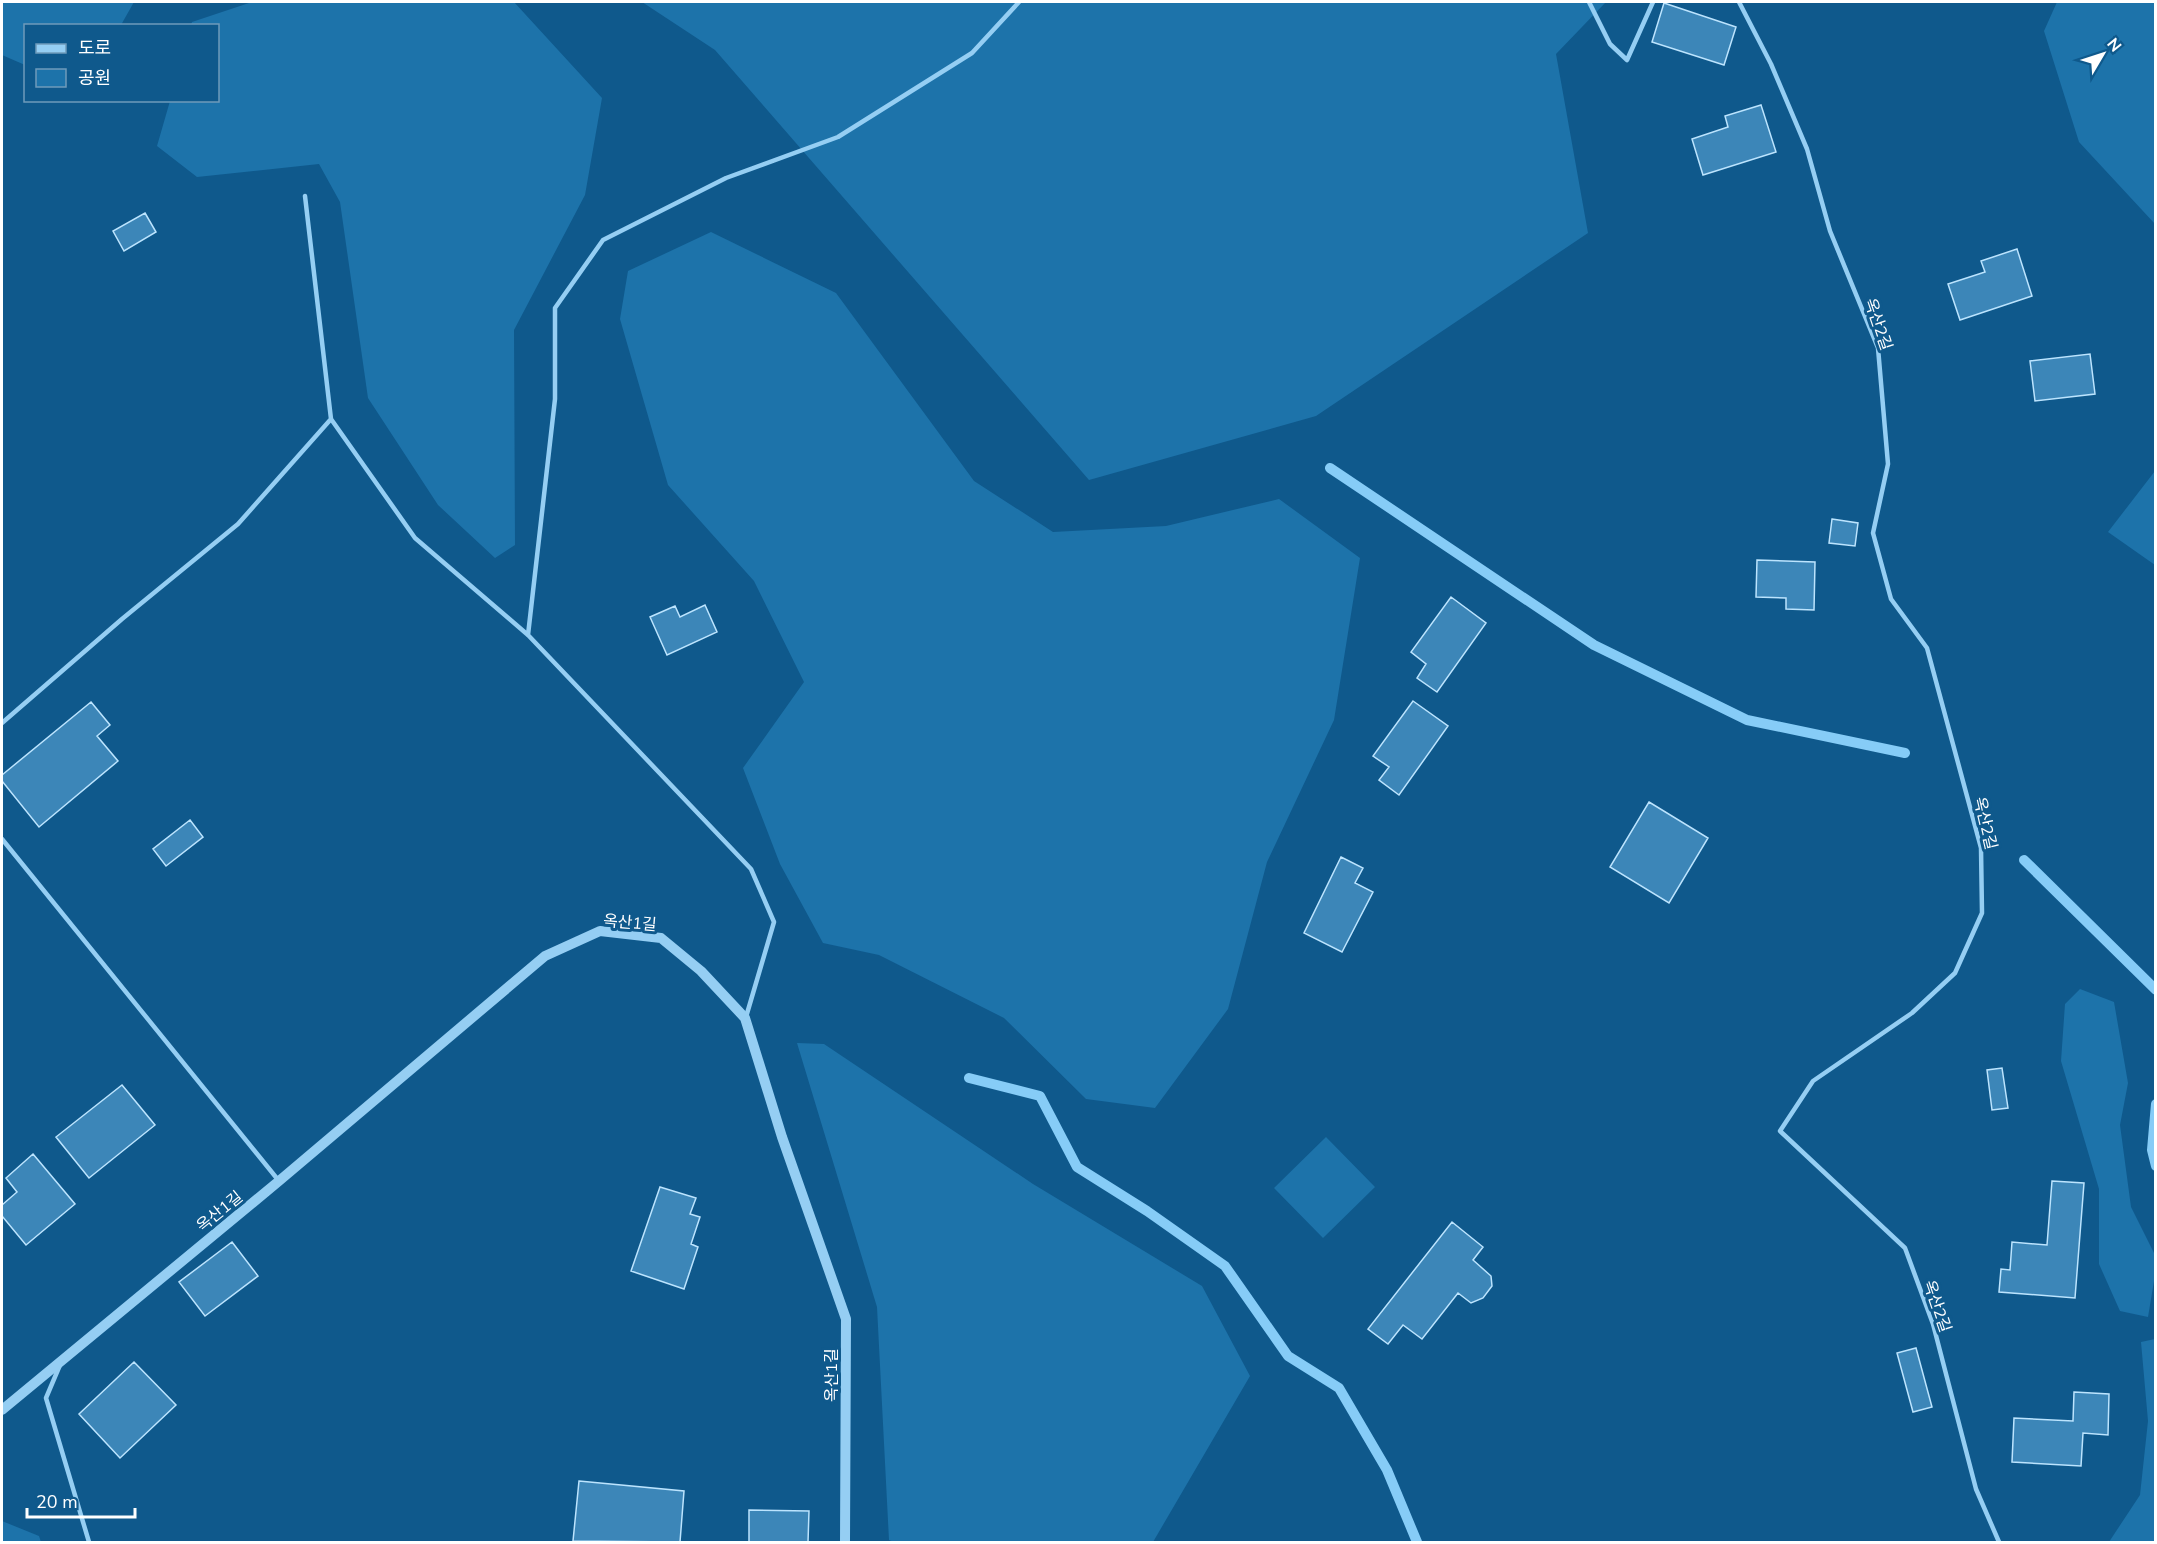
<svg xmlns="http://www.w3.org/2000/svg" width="2157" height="1544" font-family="'Nunito Sans','Noto Sans KR',sans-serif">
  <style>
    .green { fill: #1d73aa }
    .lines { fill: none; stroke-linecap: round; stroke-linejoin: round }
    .stream { stroke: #86ccf7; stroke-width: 10 }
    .building { fill: #3c86b8; stroke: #bce4fe; stroke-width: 1.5 }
    .service { stroke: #95cef3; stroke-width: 4.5 }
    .tertiary { stroke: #95cef3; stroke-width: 10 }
    .labels { text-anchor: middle; stroke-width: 6; stroke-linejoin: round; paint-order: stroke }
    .street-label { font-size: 16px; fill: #fff; stroke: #0f598c }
  </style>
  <rect width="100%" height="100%" fill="#0f598c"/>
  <path class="green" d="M 2,2 L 134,2 L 121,25 L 26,26 L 25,65 L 2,55 Z
    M 252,2 L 514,2 L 602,98 L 585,195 L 514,330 L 515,545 L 495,558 L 438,505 L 368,398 L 340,202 L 319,164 L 197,177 L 157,146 L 170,101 L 218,100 L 218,26 L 191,25 L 192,22 Z
    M 642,2 L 1606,2 L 1556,54 L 1588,233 L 1316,416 L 1089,480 L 715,50 Z
    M 2057,2 L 2155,2 L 2155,224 L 2079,142 L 2044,31 Z
    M 711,232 L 836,293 L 974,481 L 1053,532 L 1166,526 L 1279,499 L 1360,558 L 1334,720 L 1267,862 L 1228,1009 L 1155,1108 L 1086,1099 L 1004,1018 L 879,955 L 823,943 L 780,864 L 743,768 L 804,682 L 754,581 L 668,485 L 620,319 L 628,271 Z
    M 2155,471 L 2155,565 L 2108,532 Z
    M 2080,989 L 2114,1002 L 2128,1083 L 2120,1125 L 2131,1207 L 2155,1255 L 2155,1275 L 2148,1317 L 2120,1311 L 2099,1264 L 2099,1189 L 2061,1061 L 2065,1004 Z
    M 797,1043 L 824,1044 L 1033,1184 L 1202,1286 L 1250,1376 L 1153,1542 L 894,1542 L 889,1540 L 877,1307 Z
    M 1326,1137 L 1375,1187 L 1323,1238 L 1274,1188 Z
    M 2155,1339 L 2155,1542 L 2109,1542 L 2140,1495 L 2148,1421 L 2141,1342 Z
    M 2,1521 L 39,1536 L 41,1542 L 2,1542 Z"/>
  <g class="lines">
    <path class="stream" d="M 1330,468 L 1594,645 L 1747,720 L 1905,753
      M 2024,860 L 2156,990
      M 969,1078 L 1040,1096 L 1077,1167 L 1147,1211 L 1225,1266 L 1288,1356 L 1339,1388 L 1387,1470 L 1417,1542
      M 2156,1104 L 2152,1150 L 2156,1166"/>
  </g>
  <path class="building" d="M 1664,3 L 1736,27 L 1724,65 L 1652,42 Z
    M 1761,105 L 1776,152 L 1703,175 L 1692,139 L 1728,127 L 1725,116 Z
    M 145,213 L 156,232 L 124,251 L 113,231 Z
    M 2017,249 L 2032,296 L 1960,320 L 1948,284 L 1985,272 L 1981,261 Z
    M 2090,354 L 2095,394 L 2035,401 L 2030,361 Z
    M 1832,519 L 1858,523 L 1855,546 L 1829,543 Z
    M 1757,560 L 1815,562 L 1814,610 L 1786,609 L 1786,598 L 1756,597 Z
    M 1451,597 L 1486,623 L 1437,692 L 1417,678 L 1426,664 L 1411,652 Z
    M 705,605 L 717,632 L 667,655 L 650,617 L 675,606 L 680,617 Z
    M 1413,701 L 1448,726 L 1399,795 L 1379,780 L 1389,767 L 1373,756 Z
    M 91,702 L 110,725 L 97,736 L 118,761 L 39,827 L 2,781 L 2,775 Z
    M 1649,802 L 1708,838 L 1669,903 L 1610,867 Z
    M 190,820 L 203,837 L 166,866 L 153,849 Z
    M 1341,857 L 1363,868 L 1355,883 L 1373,892 L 1342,952 L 1304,933 Z
    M 2002,1068 L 2008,1108 L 1992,1110 L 1987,1070 Z
    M 122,1085 L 155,1125 L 89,1178 L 56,1137 Z
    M 33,1154 L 75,1204 L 26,1245 L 2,1216 L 2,1205 L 17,1192 L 6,1178 Z
    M 2052,1181 L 2084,1183 L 2075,1298 L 1999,1292 L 2001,1269 L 2010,1270 L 2012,1242 L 2047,1245 Z
    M 660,1187 L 696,1198 L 690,1214 L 700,1217 L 691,1244 L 698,1247 L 684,1289 L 631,1271 Z
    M 1452,1222 L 1483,1247 L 1473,1260 L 1491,1276 L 1492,1286 L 1483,1298 L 1471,1303 L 1458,1293 L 1422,1339 L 1403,1325 L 1388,1344 L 1368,1329 Z
    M 232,1242 L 258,1276 L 205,1316 L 179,1282 Z
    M 1916,1348 L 1932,1407 L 1913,1412 L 1897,1353 Z
    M 134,1362 L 176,1405 L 120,1458 L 79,1414 Z
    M 2074,1392 L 2109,1394 L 2108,1435 L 2083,1433 L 2081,1466 L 2012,1462 L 2014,1418 L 2073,1421 Z
    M 579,1481 L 684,1491 L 680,1542 L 573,1541 Z
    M 749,1510 L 809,1511 L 808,1542 L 749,1542 Z"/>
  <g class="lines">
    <path class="service" d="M 1589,2 L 1610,44 L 1627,60 L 1653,2
      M 1739,2 L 1771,64 L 1807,149 L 1830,231 L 1878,348 L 1888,464 L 1873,533 L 1891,599 L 1927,648 L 1981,848 L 1982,913 L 1955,973 L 1912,1013 L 1813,1081 L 1780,1131 L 1905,1248 L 1933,1324 L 1976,1489 L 1999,1542
      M 305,196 L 331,419 L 415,538 L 528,635 L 751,869 L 774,922 L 746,1017
      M 528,635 L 555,399 L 555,308 L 603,240 L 726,178 L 838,137 L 972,53 L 1019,2
      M 2,723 L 122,619 L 238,524 L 331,419
      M 2,839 L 279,1181
      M 60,1365 L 46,1398 L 89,1542"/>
    <path class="tertiary" d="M 2,1410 L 279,1181 L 545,956 L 600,931 L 661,938 L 701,971 L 745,1018 L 782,1137 L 846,1319 L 845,1542"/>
  </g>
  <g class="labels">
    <g class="street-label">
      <text transform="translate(1879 324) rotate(71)" y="6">옥산2길</text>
      <text transform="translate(1986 823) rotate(77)" y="6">옥산2길</text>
      <text transform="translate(630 922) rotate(5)" y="6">옥산1길</text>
      <text transform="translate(219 1211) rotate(-39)" y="6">옥산1길</text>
      <text transform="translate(1938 1306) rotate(71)" y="6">옥산2길</text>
      <text transform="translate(831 1375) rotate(-90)" y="6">옥산1길</text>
    </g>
  </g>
  <rect width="2157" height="1544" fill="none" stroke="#ffffff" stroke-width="6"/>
  <rect x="24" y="24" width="195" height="78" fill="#0f598c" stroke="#6f9bba" stroke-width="1.5"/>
  <rect x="36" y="44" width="30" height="9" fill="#95cef3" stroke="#6f9bba" stroke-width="1.5"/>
  <text x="78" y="54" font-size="18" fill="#ffffff">도로</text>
  <rect x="36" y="69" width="30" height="18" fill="#1d73aa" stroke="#6f9bba" stroke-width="1.5"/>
  <text x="78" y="84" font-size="18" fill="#ffffff">공원</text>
  <g transform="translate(2103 54) rotate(51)" stroke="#0f598c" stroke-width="4.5" paint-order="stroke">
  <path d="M0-4.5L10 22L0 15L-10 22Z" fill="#ffffff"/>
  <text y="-9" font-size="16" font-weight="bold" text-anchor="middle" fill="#ffffff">N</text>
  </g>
  <path d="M27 1508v9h108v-9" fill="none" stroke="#ffffff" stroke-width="3"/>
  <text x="36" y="1508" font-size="18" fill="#ffffff" stroke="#0f598c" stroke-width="4.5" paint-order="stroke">20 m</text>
</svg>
